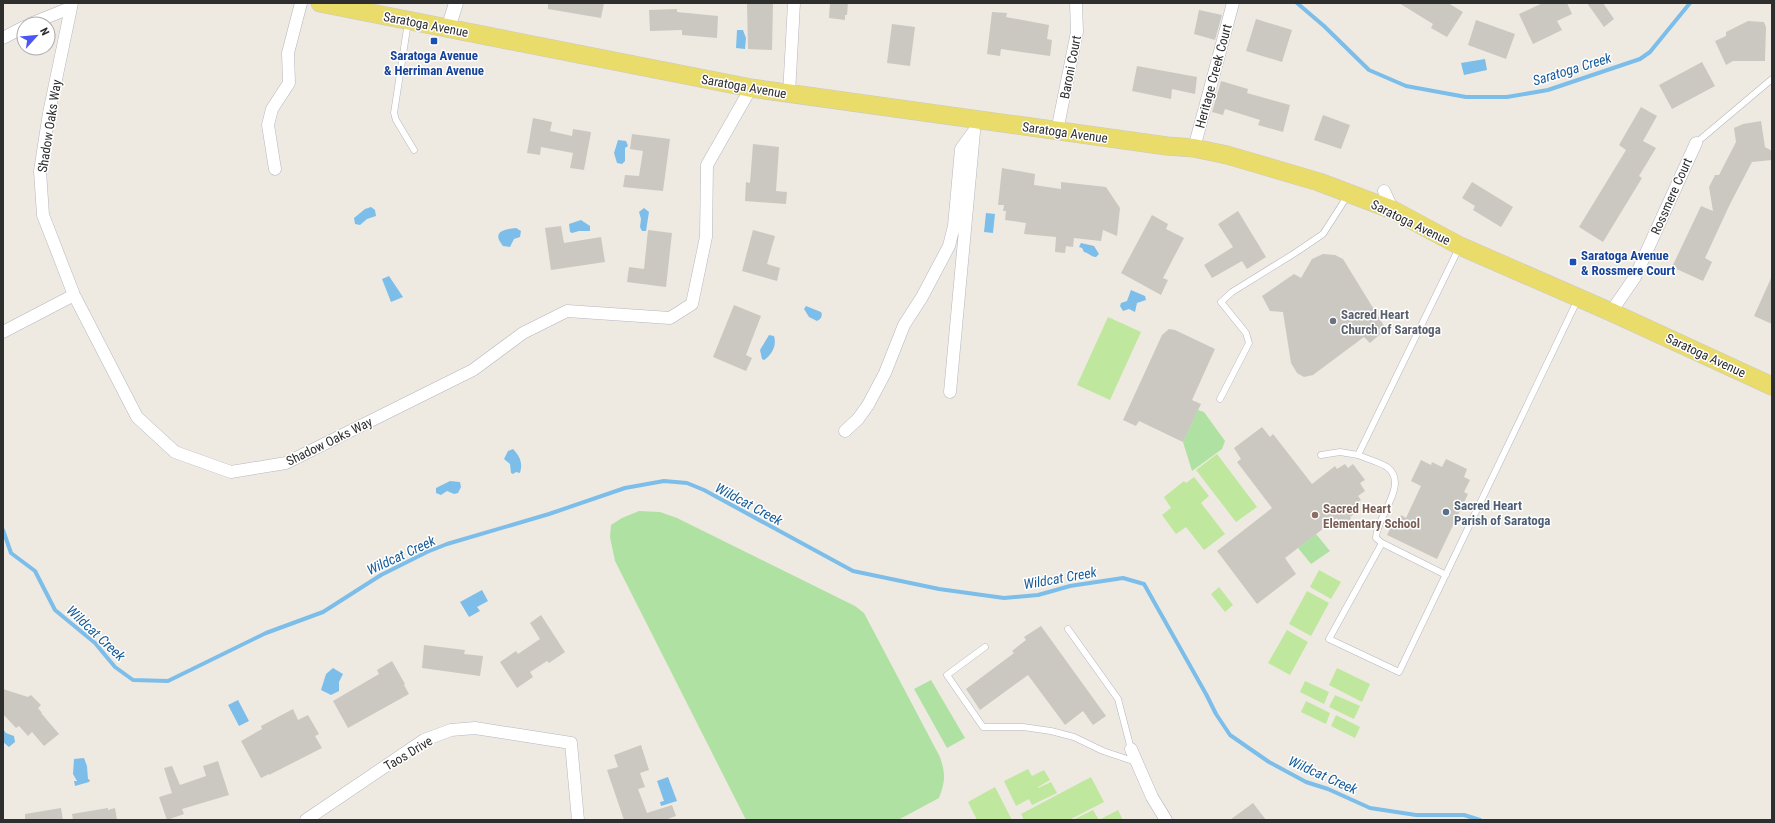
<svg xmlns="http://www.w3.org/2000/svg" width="1775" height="823" font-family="'Roboto Condensed',sans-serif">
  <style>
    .green { fill: #afe1a2 }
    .pitch { fill: #bfe79e }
    .water { fill: #7cbee9 }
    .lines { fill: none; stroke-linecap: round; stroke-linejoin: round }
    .stream { stroke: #7cbee9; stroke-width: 4 }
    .building { fill: #cac8c0 }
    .service-casing { stroke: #b5b6c0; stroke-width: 7 }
    .minor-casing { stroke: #b5b6c0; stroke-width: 13 }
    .tertiary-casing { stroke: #b5b6c0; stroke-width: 15 }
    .primary-casing { stroke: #c9c9c9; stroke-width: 19 }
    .service { stroke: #fff; stroke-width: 6 }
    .minor { stroke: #fff; stroke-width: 12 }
    .tertiary { stroke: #fff; stroke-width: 14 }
    .primary { stroke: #eadc6b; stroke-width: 18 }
    .transit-dot { fill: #1a4fb4; stroke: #fff; stroke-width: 1.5 }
    .worship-dot { fill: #6b7280; stroke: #fff; stroke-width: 1.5 }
    .service-dot { fill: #5c6f8a; stroke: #fff; stroke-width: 1.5 }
    .education-dot { fill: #8d6e63; stroke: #fff; stroke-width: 1.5 }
    .labels { text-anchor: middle; stroke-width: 3; stroke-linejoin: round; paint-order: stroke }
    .street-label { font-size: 13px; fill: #2e2e2e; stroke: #fff }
    .transit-label { font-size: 13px; font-weight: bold; fill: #164399; stroke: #fff }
    .worship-label { font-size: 13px; font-weight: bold; fill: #5b616d; stroke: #fff; text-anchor: start }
    .service-label { font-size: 13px; font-weight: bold; fill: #4e5e75; stroke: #fff; text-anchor: start }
    .education-label { font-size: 13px; font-weight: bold; fill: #785e54; stroke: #fff; text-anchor: start }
    .water-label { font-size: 14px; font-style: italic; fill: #165c9a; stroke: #fff }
  </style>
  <rect width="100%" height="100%" fill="#eeeae2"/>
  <path class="green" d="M 1198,410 L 1204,412 L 1225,441 L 1222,449 L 1192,471 L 1183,442 Z
    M 639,511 L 660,512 L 677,518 L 855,606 L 864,613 L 940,757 C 946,775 945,781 939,798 L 898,820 L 746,820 L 615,561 L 610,537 L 611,525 L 622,518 Z
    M 1316,534 L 1330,551 L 1311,564 L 1298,548 Z
    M 931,680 L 965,738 L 947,748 L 914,689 Z"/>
  <path class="pitch" d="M 1108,317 L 1141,332 L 1110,400 L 1077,385 Z
    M 1217,454 L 1257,507 L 1236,522 L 1196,470 Z
    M 1194,477 L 1209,496 L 1201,503 L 1225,534 L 1204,550 L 1186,527 L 1176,534 L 1162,515 L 1171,508 L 1164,497 L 1184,481 L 1186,483 Z
    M 1319,570 L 1341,582 L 1331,599 L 1310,587 Z
    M 1219,587 L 1233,605 L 1225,612 L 1211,594 Z
    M 1307,591 L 1329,603 L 1311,636 L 1289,624 Z
    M 1287,630 L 1308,642 L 1290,675 L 1268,663 Z
    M 1337,668 L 1370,684 L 1362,702 L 1329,685 Z
    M 1305,681 L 1329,692 L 1324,704 L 1300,692 Z
    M 1335,695 L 1360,706 L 1354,719 L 1329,707 Z
    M 1306,701 L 1330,713 L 1326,724 L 1301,712 Z
    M 1336,715 L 1360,727 L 1355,738 L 1331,726 Z
    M 1028,769 L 1032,776 L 1044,770 L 1050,780 L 1038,787 L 1038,788 L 1051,782 L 1057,793 L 1032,805 L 1029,799 L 1016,806 L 1004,781 Z
    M 1091,777 L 1104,802 L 1069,820 L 1024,820 L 1021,814 Z
    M 995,787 L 1012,820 L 977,820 L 968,802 Z
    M 1093,810 L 1099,820 L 1118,810 L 1123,820 L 1073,820 Z"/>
  <path class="water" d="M 737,30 L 743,30 L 746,38 L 745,49 L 736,48 Z
    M 1485,59 L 1487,70 L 1464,75 L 1461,63 Z
    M 618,140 L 626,141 L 628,146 L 625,148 L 625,161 L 622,164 L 617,163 L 614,153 Z
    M 371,207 L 375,210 L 376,216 L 367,219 L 360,225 L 355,224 L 354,218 L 365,209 Z
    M 644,208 L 649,212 L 646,231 L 642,231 L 640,227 L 641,219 L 639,212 Z
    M 986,213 L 995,214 L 993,233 L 984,232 Z
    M 581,220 L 590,226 L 590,231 L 579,231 L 572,233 L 570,232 L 569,224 Z
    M 516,228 L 521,231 L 520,237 L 514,239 L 510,247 L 503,246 C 491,232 504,229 516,228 Z
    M 1081,243 L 1094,246 L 1099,254 L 1096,257 C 1091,257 1089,253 1084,252 L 1082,248 L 1079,247 Z
    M 389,276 L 403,297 L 391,302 L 382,279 Z
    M 1131,290 L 1145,296 L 1146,300 L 1137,303 L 1135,312 L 1129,309 L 1123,311 L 1120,306 L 1121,303 L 1127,301 Z
    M 806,306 L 821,312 C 823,316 821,319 817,321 L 809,317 L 804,309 Z
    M 769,335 L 774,336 C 777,345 772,355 764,360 L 762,359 L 760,350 Z
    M 513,449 C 520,456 523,463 520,473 L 516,472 L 513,474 L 511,473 L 510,464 L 504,459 L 508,451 Z
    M 450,481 L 460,482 L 461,487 L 458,493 L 454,494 L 447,491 L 441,495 L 436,493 L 436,488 Z
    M 482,590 L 488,601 L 477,607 L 480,611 L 469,617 L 460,602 Z
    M 333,668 L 343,674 L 339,682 L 339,691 L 331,695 L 321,690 L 326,674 Z
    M 238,700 L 249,721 L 239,726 L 228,705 Z
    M 3,729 L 6,733 L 14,736 L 15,742 L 9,747 L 3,742 Z
    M 84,758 L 87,766 L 88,779 L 90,780 L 89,782 L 75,786 L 74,781 L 77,781 L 73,774 L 74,759 Z
    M 668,777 L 677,801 L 661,806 L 660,802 L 664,801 L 657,781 Z"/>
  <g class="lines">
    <path class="stream" d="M 1297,3 L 1324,26 L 1369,70 L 1406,86 L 1466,97 L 1507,97 L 1548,90 L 1640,59 L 1650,52 L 1690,3
      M 3,530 L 11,553 L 35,571 L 55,610 L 95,643 L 115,667 L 133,680 L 168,681 L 266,633 L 323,612 L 381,575 L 427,552 L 447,544 L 549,514 L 625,488 L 664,481 L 687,483 L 704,490 L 853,571 L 939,589 L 1004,598 L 1038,595 L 1070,586 L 1123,578 L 1144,584 L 1206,694 L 1216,714 L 1230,735 L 1269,762 L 1306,782 L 1328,789 L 1370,808 L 1416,815 L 1464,815 L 1480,820"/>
  </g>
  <path class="building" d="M 548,3 L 604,3 L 601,18 L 548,9 Z
    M 747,3 L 773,3 L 772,50 L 748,49 Z
    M 830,3 L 848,3 L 847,15 L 845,15 L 845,20 L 829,18 Z
    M 1399,3 L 1448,3 L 1463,12 L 1447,37 L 1431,28 L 1433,24 Z
    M 1543,3 L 1567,3 L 1572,14 L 1557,21 L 1562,30 L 1533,44 L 1519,14 Z
    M 1587,3 L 1603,3 L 1614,19 L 1604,27 Z
    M 677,9 L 677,12 L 718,16 L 717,38 L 682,35 L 682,30 L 650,31 L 649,10 Z
    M 1199,10 L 1222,15 L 1215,40 L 1194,34 Z
    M 992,12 L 1007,13 L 1006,17 L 1049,25 L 1047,39 L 1052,40 L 1050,56 L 1001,49 L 1000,56 L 987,54 Z
    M 1256,19 L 1292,30 L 1282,62 L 1246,51 Z
    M 1476,20 L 1515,34 L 1506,59 L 1468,45 Z
    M 1748,21 L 1764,22 L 1766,27 L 1765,61 L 1733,61 L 1726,65 L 1715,41 L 1726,36 L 1726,32 Z
    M 892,24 L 915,27 L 910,66 L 887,63 Z
    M 1702,62 L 1715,86 L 1672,109 L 1659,85 Z
    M 1137,66 L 1197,77 L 1195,94 L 1172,89 L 1171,99 L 1132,91 Z
    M 1221,81 L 1248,89 L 1247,93 L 1290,105 L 1283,132 L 1258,125 L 1260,120 L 1225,109 L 1223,115 L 1212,112 Z
    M 1641,107 L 1657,116 L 1643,141 L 1656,148 L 1639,176 L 1642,178 L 1603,242 L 1579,227 L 1626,150 L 1619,145 Z
    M 1323,115 L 1350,125 L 1341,149 L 1314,140 Z
    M 533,118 L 552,122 L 550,131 L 572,136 L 573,129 L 591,132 L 584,170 L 570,168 L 573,153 L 541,147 L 540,155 L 527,153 Z
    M 1761,121 L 1765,147 L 1772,151 L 1772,160 L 1752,162 L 1730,204 L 1705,258 L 1712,262 L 1703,281 L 1672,267 L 1701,206 L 1713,211 L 1709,187 L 1715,175 L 1719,175 L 1736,142 L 1734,128 L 1743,124 Z
    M 632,134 L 670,139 L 663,191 L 623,187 L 625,175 L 639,176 L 643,151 L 630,149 Z
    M 753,144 L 779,147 L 776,191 L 787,192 L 786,204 L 745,201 L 746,182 L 750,183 Z
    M 1002,168 L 1035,174 L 1034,185 L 1061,189 L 1061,182 L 1106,187 L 1120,208 L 1117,236 L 1103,230 L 1101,241 L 1074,238 L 1073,247 L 1066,246 L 1065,253 L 1055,252 L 1056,237 L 1024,234 L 1026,223 L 1005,220 L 1006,211 L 1003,211 L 1004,205 L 998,205 Z
    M 1472,182 L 1513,207 L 1501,227 L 1473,210 L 1475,206 L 1462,198 Z
    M 1238,211 L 1266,257 L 1247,269 L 1242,261 L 1212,278 L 1204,265 L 1233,247 L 1218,224 Z
    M 1152,215 L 1168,224 L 1166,229 L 1184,238 L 1163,278 L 1168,280 L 1161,295 L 1121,273 Z
    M 561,226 L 564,243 L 601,237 L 605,262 L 551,270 L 545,228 Z
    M 648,230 L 672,233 L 666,287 L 627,282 L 629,267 L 644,269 Z
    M 753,230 L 775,236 L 767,264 L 780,268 L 777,281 L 742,271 Z
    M 1323,254 L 1335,255 L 1343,259 L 1386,329 L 1370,343 L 1364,337 L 1313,375 L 1304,377 L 1297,373 L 1291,363 L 1283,312 L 1270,311 L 1262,296 L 1294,274 L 1301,278 L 1312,259 Z
    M 1772,276 L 1772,324 L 1754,316 Z
    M 734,305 L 761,316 L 746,355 L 752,358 L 746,371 L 713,357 Z
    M 1169,329 L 1175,330 L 1215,349 L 1192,400 L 1201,404 L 1183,442 L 1139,421 L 1136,426 L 1123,420 L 1162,335 Z
    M 1262,427 L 1270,437 L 1273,434 L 1312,484 L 1335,466 L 1337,469 L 1345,464 L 1348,468 L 1353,464 L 1365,480 L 1360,483 L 1365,491 L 1358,496 L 1361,500 L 1350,508 L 1355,513 L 1350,517 L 1351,519 L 1342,526 L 1337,518 L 1285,558 L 1296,574 L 1257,604 L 1217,551 L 1272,508 L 1237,462 L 1241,459 L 1234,448 Z
    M 1446,459 L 1467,469 L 1464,477 L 1470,480 L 1464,492 L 1468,494 L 1437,559 L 1387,535 L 1395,519 L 1398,521 L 1401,515 L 1406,518 L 1421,486 L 1411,481 L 1421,460 L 1431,465 L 1432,462 L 1442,467 Z
    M 541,615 L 565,652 L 549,663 L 547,661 L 530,672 L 533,677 L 517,688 L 500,662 L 516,651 L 518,654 L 540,639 L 530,623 Z
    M 1041,626 L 1106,716 L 1093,725 L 1083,711 L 1065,725 L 1028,675 L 980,710 L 966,689 L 1014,653 L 1012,651 L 1026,640 L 1024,637 Z
    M 424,645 L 465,650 L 464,654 L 483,656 L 480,676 L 422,668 Z
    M 392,661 L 405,684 L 404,685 L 409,694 L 348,728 L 333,701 L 379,674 L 377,670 Z
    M 3,689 L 28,697 L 31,695 L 41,705 L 38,708 L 42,713 L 41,713 L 59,734 L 44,746 L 32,732 L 28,736 L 19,726 L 16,728 L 3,714 Z
    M 293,709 L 298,720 L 308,715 L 319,734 L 315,736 L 322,748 L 269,775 L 269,774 L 261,778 L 241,741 L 262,729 L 261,726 Z
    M 641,745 L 649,770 L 640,773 L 645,787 L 638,789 L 647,813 L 672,805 L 676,816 L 665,820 L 624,820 L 607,770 L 618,767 L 614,755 Z
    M 218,761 L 229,795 L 182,809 L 184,814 L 167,820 L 159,797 L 172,793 L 164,768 L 172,766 L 180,785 L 206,776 L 203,766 Z
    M 1253,803 L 1266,820 L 1230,820 Z
    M 61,808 L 63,820 L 25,820 L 25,814 Z
    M 108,808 L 108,810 L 115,808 L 117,820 L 73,820 L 72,814 Z"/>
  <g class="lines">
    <g class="service-casing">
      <path id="service" d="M 408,22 L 394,113 L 396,120 L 414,150
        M 1696,143 L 1772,79
        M 1220,399 L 1249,343 L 1246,333 L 1221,302 L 1232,292 L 1295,253 L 1323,234 L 1348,195
        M 1321,455 L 1340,452 L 1358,455 L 1459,248
        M 1358,455 C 1367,459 1379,462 1387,467 C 1410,484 1376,517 1376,538 L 1382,543 L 1446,575
        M 1382,543 L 1329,639 L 1399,672 L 1578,299
        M 1068,629 L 1118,699 L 1131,749
        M 985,647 L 947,675 L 983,727 L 1023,727 L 1051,731 L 1074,737 L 1103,751 L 1136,762"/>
    </g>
    <g class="minor-casing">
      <path id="minor" d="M 72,3 L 49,113 L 40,171 L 43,215 L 74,295 L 137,417 L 175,452 L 231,472 L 286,463 L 473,370 L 523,333 L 567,311 L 670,318 L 692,304 L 706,237 L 707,165 L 751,88
        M 30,24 L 70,8
        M 3,38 L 24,27
        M 789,94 L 794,3
        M 1057,131 L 1077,32 L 1076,3
        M 1194,148 L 1233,3
        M 275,169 L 268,125 L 272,109 L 289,83 L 288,53 L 301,3
        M 1384,191 L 1393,210
        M 1611,312 L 1635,277 L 1696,143
        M 3,332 L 74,295
        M 950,392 L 974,132
        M 845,431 L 858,419 L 868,405 L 885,373 L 904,325 L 922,297 L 949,246 L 954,226 L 961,149 L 974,131
        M 1131,749 L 1152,797 L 1166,820
        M 306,820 L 424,740 L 451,730 L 475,728 L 571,743 L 578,820"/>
    </g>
    <g class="tertiary-casing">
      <path id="tertiary" d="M 448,29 L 456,3"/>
    </g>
    <g class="primary-casing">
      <path id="primary" d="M 320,3 L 751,88 L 1167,146 L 1194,148 L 1227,155 L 1319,182 L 1393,210 L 1460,246 L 1611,312 L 1772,386"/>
    </g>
    <use href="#service" class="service"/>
    <use href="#minor" class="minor"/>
    <use href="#tertiary" class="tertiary"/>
    <use href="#primary" class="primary"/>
  </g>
  <g class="transit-dot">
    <rect x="430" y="37" width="8" height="8" rx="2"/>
    <rect x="1569" y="258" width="8" height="8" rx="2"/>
  </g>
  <circle class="worship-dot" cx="1333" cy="321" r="4"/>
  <circle class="service-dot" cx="1446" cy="512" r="4"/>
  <circle class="education-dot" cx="1315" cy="515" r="4"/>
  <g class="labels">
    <g class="street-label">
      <text transform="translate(426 24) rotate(11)" y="5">Saratoga Avenue</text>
      <text transform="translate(1070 67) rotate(-79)" y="5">Baroni Court</text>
      <text transform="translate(1213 76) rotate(-75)" y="5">Heritage Creek Court</text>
      <text transform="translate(744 86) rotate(10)" y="5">Saratoga Avenue</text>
      <text transform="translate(49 126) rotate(-81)" y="5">Shadow Oaks Way</text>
      <text transform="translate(1065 132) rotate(8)" y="5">Saratoga Avenue</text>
      <text transform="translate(1671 196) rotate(-66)" y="5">Rossmere Court</text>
      <text transform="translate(1411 222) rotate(26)" y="5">Saratoga Avenue</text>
      <text transform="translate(1706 355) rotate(25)" y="5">Saratoga Avenue</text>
      <text transform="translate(329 441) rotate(-26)" y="5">Shadow Oaks Way</text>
      <text transform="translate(408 753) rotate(-31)" y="5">Taos Drive</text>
    </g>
    <g class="transit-label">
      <text x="434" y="60">Saratoga Avenue<tspan x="434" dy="15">&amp; Herriman Avenue</tspan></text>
      <text x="1581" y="260" text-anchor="start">Saratoga Avenue<tspan x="1581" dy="15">&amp; Rossmere Court</tspan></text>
    </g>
    <g class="worship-label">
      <text x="1341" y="319">Sacred Heart<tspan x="1341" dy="15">Church of Saratoga</tspan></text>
    </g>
    <g class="service-label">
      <text x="1454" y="510">Sacred Heart<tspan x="1454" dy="15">Parish of Saratoga</tspan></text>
    </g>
    <g class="education-label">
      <text x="1323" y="513">Sacred Heart<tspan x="1323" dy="15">Elementary School</tspan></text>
    </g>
    <g class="water-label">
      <text transform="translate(1572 69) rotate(-17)" y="5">Saratoga Creek</text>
      <text transform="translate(749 504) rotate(28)" y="5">Wildcat Creek</text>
      <text transform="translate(401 555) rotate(-25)" y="5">Wildcat Creek</text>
      <text transform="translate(1060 578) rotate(-10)" y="5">Wildcat Creek</text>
      <text transform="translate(96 633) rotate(43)" y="5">Wildcat Creek</text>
      <text transform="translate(1323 775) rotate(24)" y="5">Wildcat Creek</text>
    </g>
  </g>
  <rect width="1775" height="823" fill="none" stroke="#2e2e2e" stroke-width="8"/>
  <g transform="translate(36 36) rotate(63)"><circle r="19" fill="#ffffff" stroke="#ababab"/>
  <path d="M0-3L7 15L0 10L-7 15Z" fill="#4c56f0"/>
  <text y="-6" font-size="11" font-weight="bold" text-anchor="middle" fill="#2e2e2e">N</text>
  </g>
</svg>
